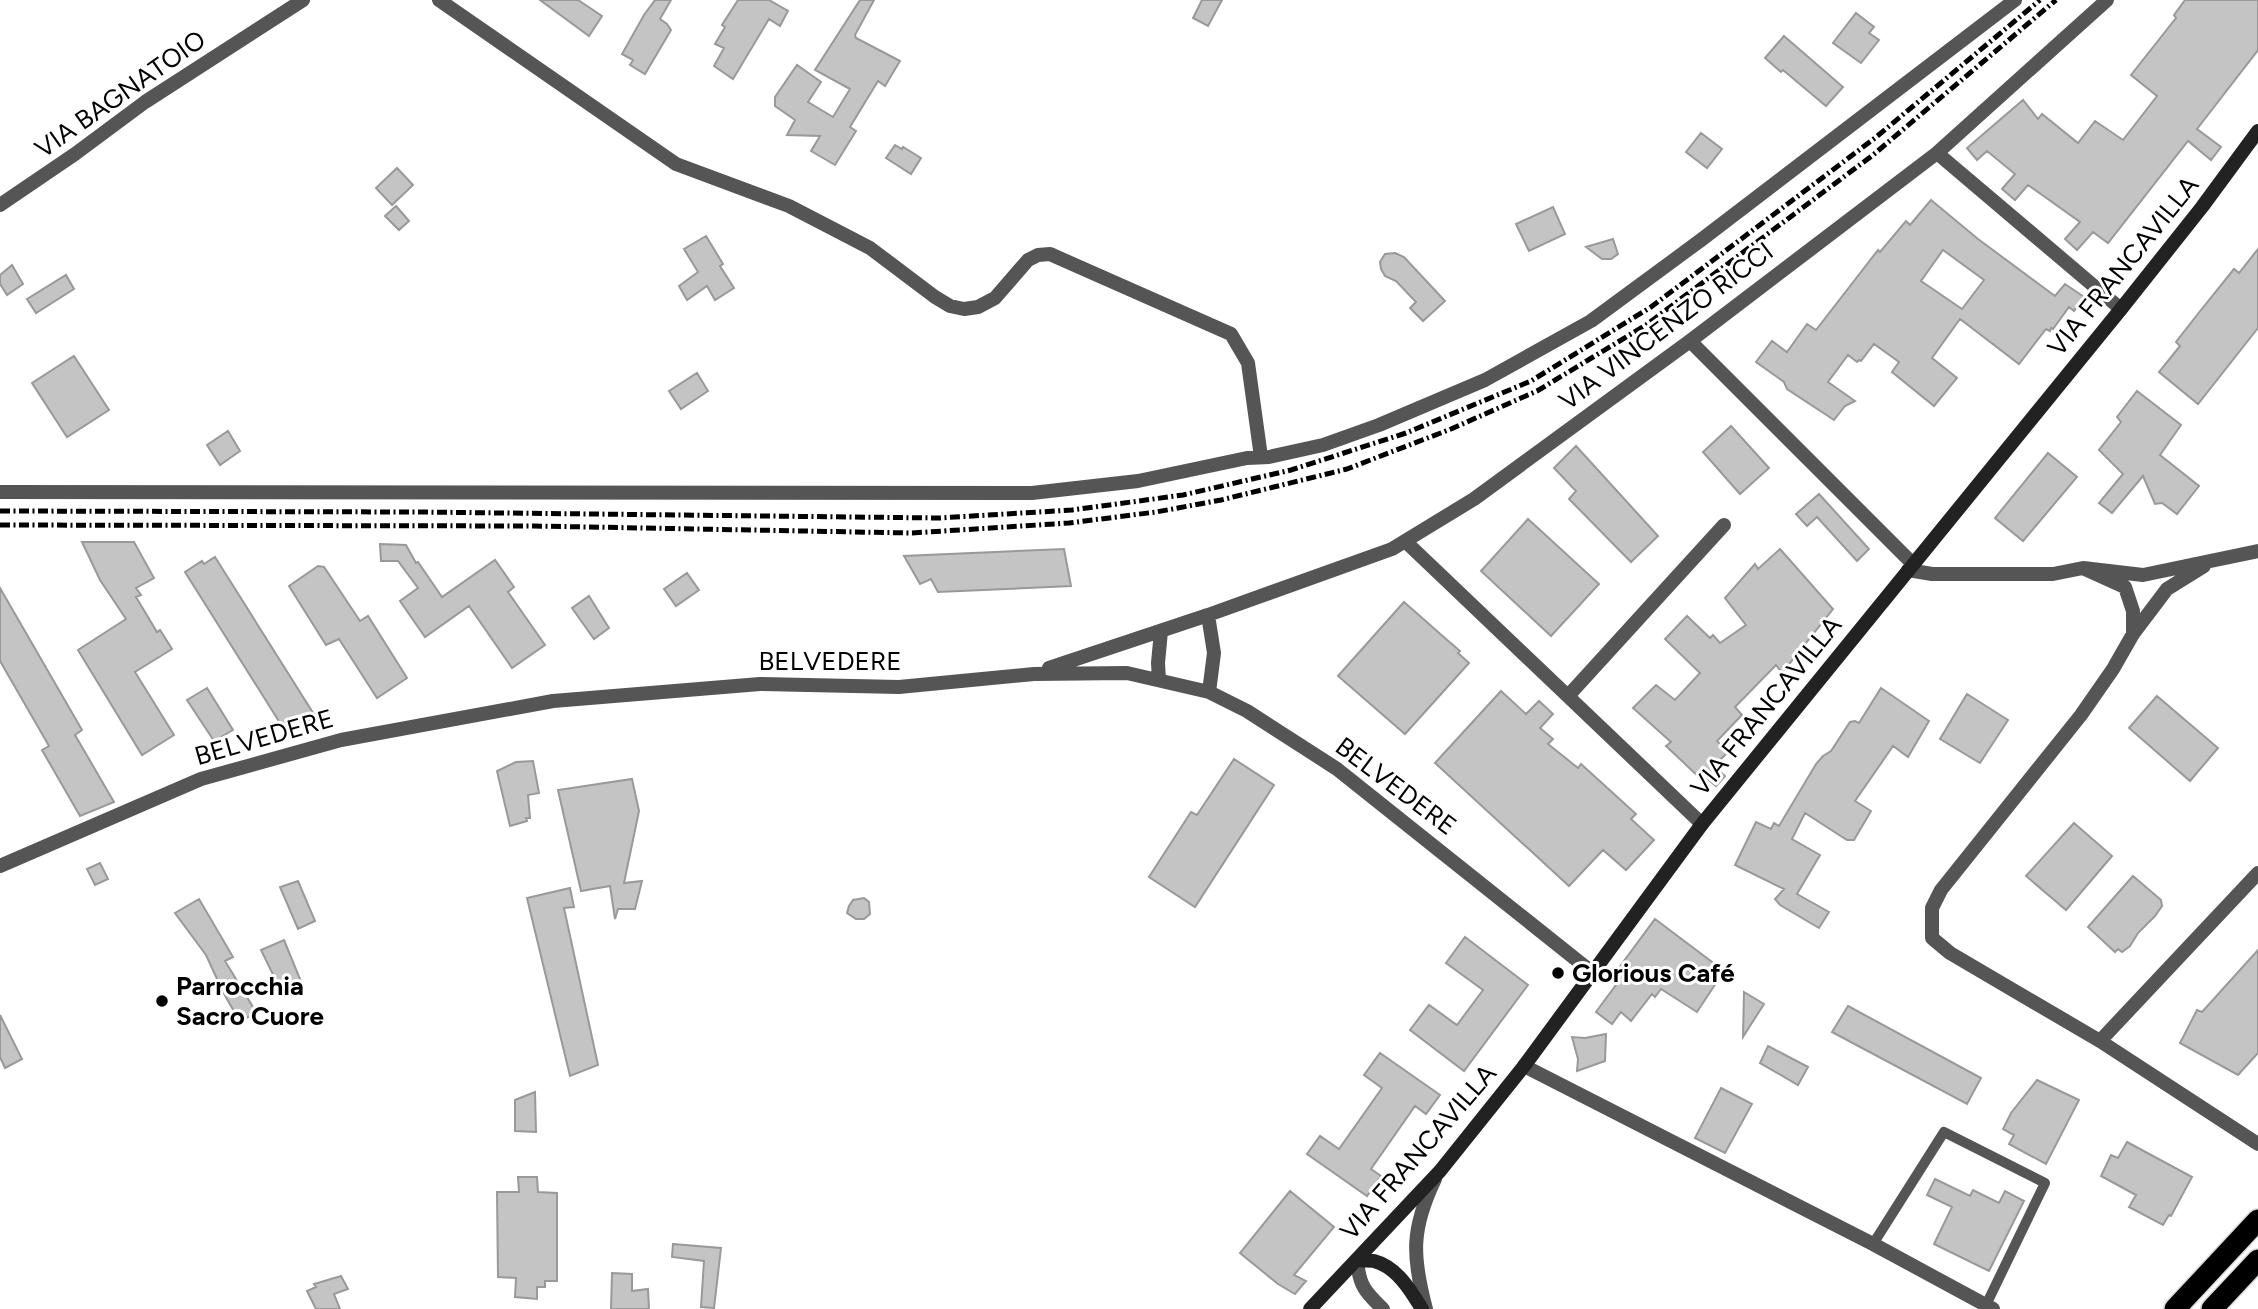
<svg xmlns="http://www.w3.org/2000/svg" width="2258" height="1309" font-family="Figtree,sans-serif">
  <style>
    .building { fill: #c4c4c4; stroke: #999; stroke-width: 2; fill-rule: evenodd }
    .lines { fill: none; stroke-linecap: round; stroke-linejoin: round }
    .highway-casing { stroke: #dbdbdb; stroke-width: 24 }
    .lane { stroke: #555; stroke-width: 10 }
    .street { stroke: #555; stroke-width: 14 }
    .secondary { stroke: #222; stroke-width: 14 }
    .highway { stroke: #000; stroke-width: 21 }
    .rail { stroke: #000; stroke-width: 5; stroke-dasharray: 10 3.5 2 3.5; stroke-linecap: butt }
    .poi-dot { fill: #000; stroke: #fff; stroke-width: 2.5 }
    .labels { text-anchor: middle; stroke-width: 6; stroke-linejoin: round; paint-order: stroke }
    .street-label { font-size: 26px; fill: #000; stroke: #fff }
    .poi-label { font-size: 26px; font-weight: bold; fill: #000; stroke: #fff; text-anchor: start }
  </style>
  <rect width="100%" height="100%" fill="#fff"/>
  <path class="building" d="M 540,0 L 578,0 L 602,16 L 589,36 Z
    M 655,0 L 671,0 L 660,19 L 667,24 L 671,30 L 645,74 L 630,65 L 633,60 L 622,54 L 644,15 Z
    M 738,0 L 769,0 L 788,11 L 780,26 L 769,19 L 733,79 L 714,66 L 724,48 L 715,44 L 725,27 L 722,25 Z
    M 860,0 L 874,0 L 855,35 L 856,38 L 900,61 L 885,86 L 878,81 L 850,127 L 856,131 L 835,165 L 811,151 L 820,136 L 787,135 L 795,120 L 775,106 L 775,97 L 797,65 L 821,82 L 808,102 L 833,117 L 850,89 L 815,70 Z
    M 1202,0 L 1222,0 L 1208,26 L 1193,18 Z
    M 2185,0 L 2258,0 L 2258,50 L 2197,129 L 2221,147 L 2211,160 L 2188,141 L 2108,243 L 2093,232 L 2077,250 L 2065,239 L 2080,222 L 2028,185 L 2015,200 L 2002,189 L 2015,174 L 1987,151 L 1977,160 L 1967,148 L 2023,100 L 2038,119 L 2042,114 L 2078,143 L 2095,121 L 2123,140 L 2157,96 L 2131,75 L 2176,18 L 2174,15 Z
    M 1856,13 L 1874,27 L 1869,33 L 1879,40 L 1861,63 L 1833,43 Z
    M 1784,36 L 1843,87 L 1826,106 L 1783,70 L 1781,72 L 1765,58 Z
    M 1701,133 L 1722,149 L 1707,168 L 1686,152 Z
    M 895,145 L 902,149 L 903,147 L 921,158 L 911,174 L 886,158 Z
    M 397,168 L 413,185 L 392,205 L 376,188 Z
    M 1931,200 L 1978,239 L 2055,296 L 2065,284 L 2084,297 L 2074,311 L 2069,307 L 2053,329 L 2051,328 L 2050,331 L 2046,329 L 2019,364 L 1960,319 L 1932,358 L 1957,378 L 1934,406 L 1892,372 L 1899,362 L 1874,344 L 1861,361 L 1859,360 L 1857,362 L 1848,355 L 1828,382 L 1855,401 L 1845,406 L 1834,420 L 1787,389 L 1784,382 L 1756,362 L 1772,341 L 1787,352 L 1807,324 L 1816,330 L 1878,250 L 1880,252 L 1906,221 L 1910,225 ZM 1943,250 L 1984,280 L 1962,309 L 1921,281 Z
    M 396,206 L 409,221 L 399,230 L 385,216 Z
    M 1553,207 L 1565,234 L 1529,251 L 1516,224 Z
    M 706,236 L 723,264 L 720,266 L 734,288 L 715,300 L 707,286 L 687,300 L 679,286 L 698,272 L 684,249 Z
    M 1613,239 L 1618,254 L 1611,259 L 1602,259 L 1586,247 Z
    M 2258,249 L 2258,328 L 2198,404 L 2159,372 L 2180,346 L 2176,342 L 2197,315 L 2234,269 L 2239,273 Z
    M 1395,253 L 1404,257 L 1445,301 L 1423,321 L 1410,308 L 1416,302 L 1396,281 L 1385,276 L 1381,269 L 1380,262 L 1385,254 Z
    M 12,265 L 23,284 L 7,295 L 0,284 L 0,275 Z
    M 66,275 L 74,289 L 36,313 L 27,299 Z
    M 74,356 L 109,410 L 67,437 L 32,383 Z
    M 697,373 L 708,391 L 681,409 L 669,391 Z
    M 2137,391 L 2181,425 L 2160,455 L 2199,486 L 2177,514 L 2162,503 L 2155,504 L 2143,476 L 2112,513 L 2099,503 L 2123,474 L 2099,450 L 2121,422 L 2117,417 Z
    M 1731,426 L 1769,468 L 1740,494 L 1703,452 Z
    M 228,431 L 240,451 L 220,465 L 207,445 Z
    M 1576,446 L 1658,536 L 1631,562 L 1569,499 L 1576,491 L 1554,468 Z
    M 2048,453 L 2077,477 L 2023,541 L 1995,518 Z
    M 1819,494 L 1869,549 L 1857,561 L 1817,517 L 1807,526 L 1796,514 Z
    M 1528,519 L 1599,584 L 1551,636 L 1481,571 Z
    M 82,542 L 134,542 L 154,578 L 136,588 L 141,595 L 136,597 L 157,632 L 160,630 L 172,649 L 135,672 L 174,735 L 142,755 L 78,650 L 126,619 L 100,580 Z
    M 380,544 L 406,545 L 416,563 L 418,562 L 442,597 L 495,560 L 514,587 L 508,592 L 545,645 L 512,668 L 469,606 L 425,637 L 400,601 L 418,588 L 398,561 L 381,561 Z
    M 1064,549 L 1071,586 L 938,592 L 931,579 L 920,584 L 904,556 Z
    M 1780,549 L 1833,609 L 1782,673 L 1776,665 L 1735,707 L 1742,715 L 1717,741 L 1728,752 L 1714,766 L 1725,776 L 1716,786 L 1704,776 L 1701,779 L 1666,746 L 1671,742 L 1633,708 L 1656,685 L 1675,700 L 1700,673 L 1665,639 L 1687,616 L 1710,638 L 1713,635 L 1720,643 L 1746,625 L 1725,598 L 1755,564 L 1758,569 Z
    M 215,557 L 315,716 L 287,734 L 185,572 L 202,561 L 204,564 Z
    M 318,566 L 324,567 L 360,621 L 368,616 L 407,678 L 377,698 L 339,639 L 326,645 L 289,586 Z
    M 687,573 L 699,590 L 676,606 L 664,589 Z
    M 0,588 L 82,730 L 75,735 L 114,802 L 80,816 L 42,750 L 49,746 L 0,661 Z
    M 589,596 L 609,628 L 594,639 L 572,608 Z
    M 1404,602 L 1446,639 L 1460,651 L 1458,653 L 1469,663 L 1405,734 L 1338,676 Z
    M 207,688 L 233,730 L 214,741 L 187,700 Z
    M 1881,688 L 1929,721 L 1908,757 L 1893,746 L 1855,801 L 1871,811 L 1854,840 L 1847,840 L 1805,813 L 1792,839 L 1820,855 L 1797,894 L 1829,912 L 1819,928 L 1780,905 L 1775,899 L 1784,889 L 1735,865 L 1756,822 L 1771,829 L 1774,823 L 1779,826 L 1816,764 L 1823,756 L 1831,751 L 1850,722 L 1855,721 L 1859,723 Z
    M 1501,691 L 1526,714 L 1539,701 L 1553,714 L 1540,728 L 1553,739 L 1548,744 L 1578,768 L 1581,764 L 1636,814 L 1631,819 L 1654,840 L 1626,870 L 1603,850 L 1569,886 L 1435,763 Z
    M 1967,694 L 2008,720 L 1980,763 L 1940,739 Z
    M 2157,696 L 2218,748 L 2190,781 L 2129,728 Z
    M 1234,759 L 1274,785 L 1195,907 L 1149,877 L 1191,812 L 1197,815 Z
    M 533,761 L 539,793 L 528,795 L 530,818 L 526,818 L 527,821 L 510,826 L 497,771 L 516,762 Z
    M 632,779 L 639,811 L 624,883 L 642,881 L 635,909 L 618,909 L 615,919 L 610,886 L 581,891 L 558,790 Z
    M 2074,823 L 2112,856 L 2066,910 L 2026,876 Z
    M 100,863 L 108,879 L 95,885 L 87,869 Z
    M 2133,876 L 2161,900 L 2162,906 L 2155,916 L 2138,933 L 2130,946 L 2122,952 L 2118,949 L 2115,952 L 2088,927 Z
    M 298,881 L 315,921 L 298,929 L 280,887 Z
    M 570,888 L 574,907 L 564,908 L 598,1065 L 570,1076 L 527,898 Z
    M 864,898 L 869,902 L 870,914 L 864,919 L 856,919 L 847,913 L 849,906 L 853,900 Z
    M 199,899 L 233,957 L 225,961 L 256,1012 L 240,1022 L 223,992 L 206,955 L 175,913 Z
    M 1655,919 L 1724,971 L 1697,1012 L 1661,989 L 1655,997 L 1652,994 L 1631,1021 L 1621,1012 L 1612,1024 L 1596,1012 L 1624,974 L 1618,969 Z
    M 1465,937 L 1528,985 L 1464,1071 L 1410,1030 L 1429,1005 L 1457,1025 L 1483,990 L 1446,963 Z
    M 284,940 L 302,984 L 282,993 L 261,950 Z
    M 2258,950 L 2258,1053 L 2238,1075 L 2180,1043 L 2197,1010 L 2202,1012 Z
    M 1744,992 L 1764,1004 L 1743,1037 Z
    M 1848,1006 L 1981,1078 L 1967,1104 L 1832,1032 Z
    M 0,1015 L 22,1059 L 5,1068 L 0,1057 Z
    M 1606,1034 L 1605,1061 L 1577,1071 L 1578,1059 L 1572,1037 L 1585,1038 Z
    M 1768,1046 L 1808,1067 L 1798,1085 L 1760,1063 Z
    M 1380,1053 L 1440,1095 L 1426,1114 L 1415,1106 L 1371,1169 L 1381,1176 L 1367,1196 L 1307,1154 L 1320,1136 L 1339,1149 L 1382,1088 L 1364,1075 Z
    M 2037,1080 L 2079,1100 L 2046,1164 L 2009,1144 L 2014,1135 L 2003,1129 L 2011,1113 Z
    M 1721,1088 L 1752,1104 L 1725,1153 L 1695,1138 Z
    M 535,1092 L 536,1132 L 515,1131 L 515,1100 Z
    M 2127,1142 L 2192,1177 L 2171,1216 L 2169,1215 L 2163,1225 L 2129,1207 L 2136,1195 L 2101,1176 L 2111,1155 L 2118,1158 Z
    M 518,1177 L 537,1177 L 538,1192 L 557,1193 L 557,1281 L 545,1281 L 545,1287 L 537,1287 L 537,1299 L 515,1297 L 516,1278 L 498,1277 L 497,1192 L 519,1192 Z
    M 1935,1179 L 1970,1196 L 1973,1190 L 1999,1203 L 2005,1191 L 2024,1201 L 1989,1271 L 1934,1244 L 1952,1207 L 1927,1195 Z
    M 1290,1191 L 1334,1227 L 1294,1275 L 1306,1281 L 1295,1294 L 1278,1284 L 1240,1253 Z
    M 673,1244 L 721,1248 L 714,1308 L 701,1307 L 704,1261 L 672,1257 Z
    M 612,1273 L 632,1274 L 632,1291 L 648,1289 L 649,1309 L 611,1309 Z
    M 341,1276 L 348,1289 L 334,1294 L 340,1309 L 316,1309 L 307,1291 L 316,1287 L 314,1284 Z"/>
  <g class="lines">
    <g class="highway-casing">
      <path id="highway" d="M 2175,1309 L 2258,1220
        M 2212,1309 L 2258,1260"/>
    </g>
    <path class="lane" d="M 1873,1244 L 1944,1132 L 2045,1183 L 1986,1305"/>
    <path class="street" d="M 439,0 L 676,164 L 789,206 L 870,248 L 935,297 L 950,306 L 964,309 L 978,307 L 995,298 L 1028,260 L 1038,255 L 1050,254 L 1231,334 L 1248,363 L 1261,457
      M 1937,153 L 2121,309
      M 0,205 L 75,154 L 145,102 L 303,0
      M 1690,341 L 1913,564
      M 0,492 L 1032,493 L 1138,481 L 1247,458 L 1269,457 L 1323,445 L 1379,425 L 1485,380 L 1591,321 L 1701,240 L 2015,0
      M 1405,541 L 1702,824
      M 2083,568 L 2125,587 L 2133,611 L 2133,634 L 2113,669 L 2081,715 L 1941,890 L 1932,908 L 1932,938 L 1950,953 L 2100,1041 L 2258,1144
      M 1908,570 L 1932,574 L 2053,574 L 2083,568 L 2143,575 L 2258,551
      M 1208,615 L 1214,653 L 1209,692
      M 2133,634 L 2167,589 L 2204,566
      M 1049,668 L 1208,615 L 1392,549 L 1474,499 L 1690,341 L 1937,153 L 2107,0
      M 1159,679 L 1158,663 L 1161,631
      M 1568,696 L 1724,525
      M 0,866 L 201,779 L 341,740 L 553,701 L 760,684 L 899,687 L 1034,674 L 1127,673 L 1209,692 L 1247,711 L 1337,769 L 1593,973
      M 2100,1041 L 2258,873
      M 1524,1066 L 1873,1244 L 1993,1309
      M 1357,1260 C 1359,1285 1365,1292 1383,1309
      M 1426,1309 C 1412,1256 1411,1229 1435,1179"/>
    <path class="secondary" d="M 1357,1260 C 1362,1261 1369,1260 1374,1261 C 1397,1267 1411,1291 1422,1309
      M 1310,1309 L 1440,1171 L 1524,1066 L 1702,824 L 2121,309 L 2202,207 L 2258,131"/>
    <use href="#highway" class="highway"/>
    <path class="rail" d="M 0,511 L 418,512 L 939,518 L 1072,510 L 1183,495 L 1291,470 L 1406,433 L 1531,381 L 1651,307 L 1875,138 L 2040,0
      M 0,525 L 534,526 L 912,533 L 1069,523 L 1156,512 L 1221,500 L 1347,469 L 1451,429 L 1537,391 L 1646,325 L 1873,155 L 2056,0"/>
  </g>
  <g class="poi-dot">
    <circle cx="1558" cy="973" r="7"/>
    <circle cx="162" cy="1001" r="7"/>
  </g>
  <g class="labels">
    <g class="street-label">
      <text transform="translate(120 94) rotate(-35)" y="9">VIA BAGNATOIO</text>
      <text transform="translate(2123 266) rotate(-51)" y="9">VIA FRANCAVILLA</text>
      <text transform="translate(1666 326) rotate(-37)" y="9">VIA VINCENZO RICCI</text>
      <text x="830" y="670">BELVEDERE</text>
      <text transform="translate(1766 706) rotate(-51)" y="9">VIA FRANCAVILLA</text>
      <text transform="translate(264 737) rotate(-16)" y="9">BELVEDERE</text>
      <text transform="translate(1396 786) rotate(37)" y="9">BELVEDERE</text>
      <text transform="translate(1418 1152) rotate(-49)" y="9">VIA FRANCAVILLA</text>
    </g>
    <g class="poi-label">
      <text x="1572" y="982">Glorious Café</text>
      <text x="176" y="995">Parrocchia<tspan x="176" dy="30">Sacro Cuore</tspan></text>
    </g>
  </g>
</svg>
